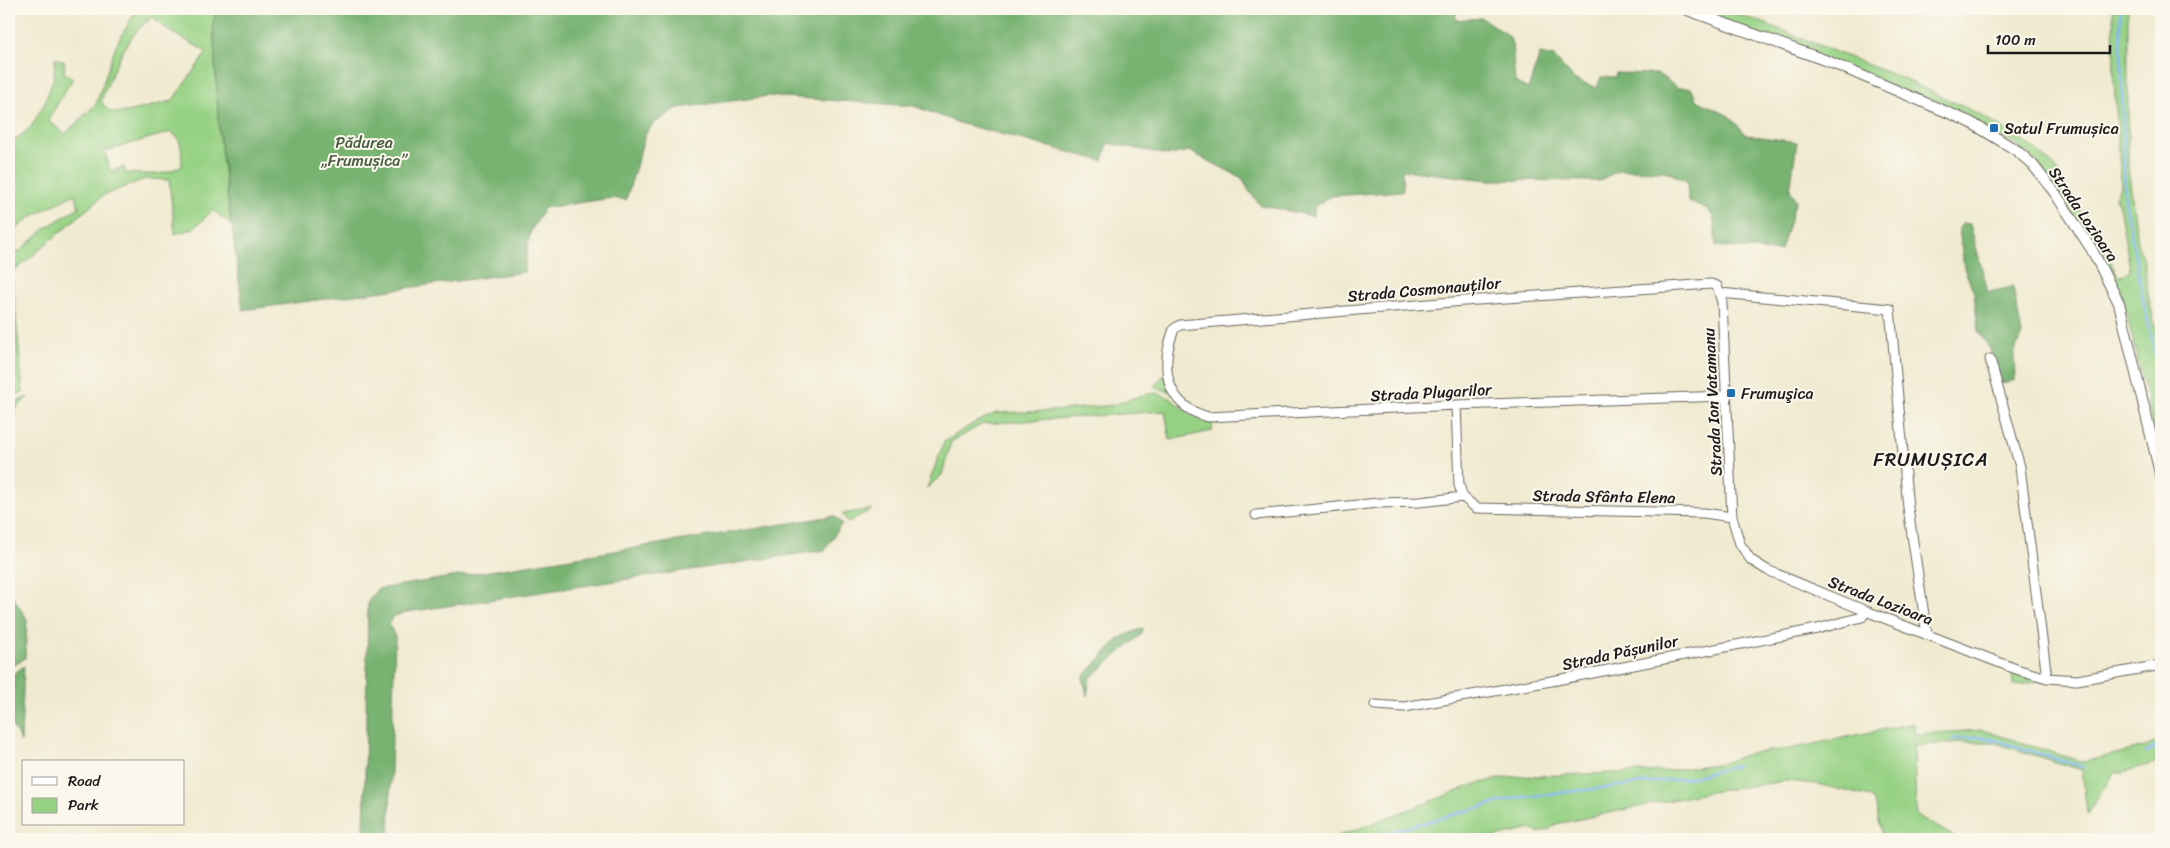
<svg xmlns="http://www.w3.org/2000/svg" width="2170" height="848" font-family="Sriracha,sans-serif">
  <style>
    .green { fill: #96d184; stroke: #597650; fill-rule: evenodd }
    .forest { fill: #78b372; stroke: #4a6847 }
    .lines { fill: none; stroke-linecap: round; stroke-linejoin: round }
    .stream { stroke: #85b7f2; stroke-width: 2.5 }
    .minor-casing { stroke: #66645b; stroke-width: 11 }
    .tertiary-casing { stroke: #66645b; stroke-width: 12 }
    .minor { stroke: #fff; stroke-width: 9 }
    .tertiary { stroke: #fff; stroke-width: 10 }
    .poi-dot { fill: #1f6fb2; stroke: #fbf7ec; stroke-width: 2 }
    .labels { text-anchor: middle; stroke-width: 4; stroke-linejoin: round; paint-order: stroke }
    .poi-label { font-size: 16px; fill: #1c1c1c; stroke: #fbf7ec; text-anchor: start }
    .park-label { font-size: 16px; fill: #475b40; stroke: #fbf7ec }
    .street-label { font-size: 16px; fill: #1c1c1c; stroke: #fbf7ec }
    .quarter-label { font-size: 19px; letter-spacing: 1px; fill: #1c1c1c; stroke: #fbf7ec }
  </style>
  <rect width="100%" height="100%" fill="#fbf7ec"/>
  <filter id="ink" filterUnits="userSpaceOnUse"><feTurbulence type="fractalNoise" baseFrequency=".02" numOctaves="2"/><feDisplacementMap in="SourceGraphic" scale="10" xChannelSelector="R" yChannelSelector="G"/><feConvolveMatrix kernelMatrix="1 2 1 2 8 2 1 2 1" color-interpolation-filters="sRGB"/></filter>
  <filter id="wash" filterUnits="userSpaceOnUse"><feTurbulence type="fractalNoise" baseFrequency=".0096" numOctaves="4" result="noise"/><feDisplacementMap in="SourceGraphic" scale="20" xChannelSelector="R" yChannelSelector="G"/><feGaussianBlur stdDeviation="1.12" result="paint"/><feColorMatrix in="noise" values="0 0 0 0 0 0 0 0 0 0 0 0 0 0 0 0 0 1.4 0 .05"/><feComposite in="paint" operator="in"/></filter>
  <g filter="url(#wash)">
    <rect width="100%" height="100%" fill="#f0ead0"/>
    <path class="green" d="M 137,9 L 217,9 L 213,23 L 219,132 L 231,225 L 213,210 L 193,229 L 175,234 L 169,180 L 145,179 L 104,195 L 12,273 L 23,392 L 9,397 L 9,145 L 31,127 L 44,104 L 54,77 L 55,58 L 65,62 L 64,73 L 73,78 L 48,120 L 65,134 L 96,104 L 116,45 ZM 153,17 L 166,29 L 207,52 L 172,101 C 158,104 124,115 112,112 C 107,111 104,105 101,101 C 113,71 125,35 153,17 ZM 171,132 C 184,141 181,151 182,165 C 164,177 147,174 126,173 L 124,167 L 110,171 L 105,151 ZM 75,194 L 79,207 L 47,227 L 16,254 L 15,230 L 29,218 Z
      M 1698,9 L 1729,9 L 1736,14 L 1764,23 L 1911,82 L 1981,115 L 2032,147 L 2055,167 L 2119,277 L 2130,270 L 2119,206 L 2115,197 L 2121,185 L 2114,80 L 2113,9 L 2128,9 L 2128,167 L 2139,250 L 2144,261 L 2148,294 L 2161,353 L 2161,460 L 2126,311 L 2114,278 L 2037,162 L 2015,144 Z
      M 1165,374 L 1169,392 L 1154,386 Z
      M 1156,393 L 1170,398 L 1190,414 L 1213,423 L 1212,431 L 1170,440 L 1165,411 L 983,424 L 951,442 L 942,475 L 927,488 L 944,442 L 974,423 L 996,413 L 1051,411 L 1113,405 L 1145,394 Z
      M 28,397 L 9,416 L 9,404 Z
      M 873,509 L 848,522 L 842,514 Z
      M 2012,674 L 2036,679 L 2036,682 L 2013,686 Z
      M 1914,723 L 1915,734 L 1982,730 L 2083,762 L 2145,747 L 2161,741 L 2161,761 L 2124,772 L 2115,772 L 2087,814 L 2082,770 L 1992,742 L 1961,742 L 1914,746 L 1916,815 L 1959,839 L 1883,839 L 1875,802 L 1870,797 L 1818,784 L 1785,781 L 1710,792 L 1556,824 L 1550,829 L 1538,833 L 1532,829 L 1486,839 L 1331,839 L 1476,784 L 1508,777 L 1667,771 L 1723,763 L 1750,753 L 1790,749 Z"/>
    <path class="forest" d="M 217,9 L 1457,9 L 1455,20 L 1482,18 L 1509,36 L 1512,44 L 1515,82 L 1528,89 L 1540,54 L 1554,57 L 1575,80 L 1597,88 L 1601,77 L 1615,77 L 1616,73 L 1658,74 L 1678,88 L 1691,88 L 1697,100 L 1729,116 L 1747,135 L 1797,142 L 1790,190 L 1796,200 L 1781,250 L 1772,251 L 1716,246 C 1713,217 1719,210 1688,202 L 1687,181 L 1665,171 L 1619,170 L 1599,181 L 1489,180 L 1402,170 L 1403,191 L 1332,196 L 1315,206 L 1313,216 L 1260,205 L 1249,191 L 1242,178 L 1189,151 L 1169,155 L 1108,143 L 1103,161 L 959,123 L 914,106 L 769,96 L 678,108 L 653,124 L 645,135 L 626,200 L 612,198 L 544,208 L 530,233 L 524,272 L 243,310 L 219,132 L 213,23 Z
      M 1963,223 L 1970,224 L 1988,292 L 2013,287 L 2022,334 L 2014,353 L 2015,380 L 2001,384 L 1990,349 L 1978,331 L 1974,293 L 1964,268 L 1959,228 Z
      M 834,516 L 842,523 L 825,550 L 407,612 L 392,617 L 389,624 L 395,637 L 389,839 L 362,839 L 364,836 L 368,602 L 377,589 Z
      M 9,591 L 27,619 L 25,658 L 9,669 Z
      M 1143,628 L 1142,634 L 1090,678 L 1087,696 L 1083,677 L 1120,638 Z
      M 24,666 L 21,742 L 9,719 L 9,677 Z"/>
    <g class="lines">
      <path class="stream" d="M 2120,9 L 2125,201 L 2144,304 L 2161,379
        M 1952,739 L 1980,737 L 1992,739 L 2083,767
        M 2146,752 L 2161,745
        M 1363,839 L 1515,798 L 1689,778 L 1737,766"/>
    </g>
  </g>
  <g filter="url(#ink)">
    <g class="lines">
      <g class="minor-casing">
        <path id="minor" d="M 1720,293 L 1890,309 L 1908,508 L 1927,635
          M 1990,359 L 2020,467 L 2047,678
          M 1726,396 L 1456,405 L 1208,417 C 1164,405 1160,366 1174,329 L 1180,325 L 1464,301 L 1711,284 L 1717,286 L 1722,302 L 1732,517 L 1740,544 L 1751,560 L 1767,570 L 1866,611 L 2016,669 L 2047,678 L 2077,680 L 2161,665
          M 1456,405 L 1459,485 L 1463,497 L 1476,508 L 1704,513 L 1732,517
          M 1256,515 L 1378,503 L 1420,502 L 1463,497
          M 1375,705 L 1404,707 L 1557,680 L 1817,629 L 1862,617 L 1866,611"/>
      </g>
      <g class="tertiary-casing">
        <path id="tertiary" d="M 1685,9 L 1830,62 L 1970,122 L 2016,150 L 2033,165 L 2055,193 L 2092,250 L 2119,303 L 2161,477"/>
      </g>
      <use href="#minor" class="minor"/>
      <use href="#tertiary" class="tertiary"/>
    </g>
  </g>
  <g class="poi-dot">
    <rect x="1989" y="123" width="10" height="10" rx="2.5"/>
    <rect x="1726" y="388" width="10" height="10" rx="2.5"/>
  </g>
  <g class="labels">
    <g class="poi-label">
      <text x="2004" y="134">Satul Frumușica</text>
      <text x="1741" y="399">Frumuşica</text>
    </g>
    <g class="park-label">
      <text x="364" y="148">Pădurea<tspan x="364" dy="18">„Frumușica”</tspan></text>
    </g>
    <g class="street-label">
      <text transform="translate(2084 214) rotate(56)" y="6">Strada Lozioara</text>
      <text transform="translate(1424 289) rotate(-5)" y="6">Strada Cosmonauților</text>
      <text transform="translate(1431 392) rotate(-3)" y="6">Strada Plugarilor</text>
      <text transform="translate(1712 402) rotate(-93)" y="6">Strada Ion Vatamanu</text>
      <text transform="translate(1604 496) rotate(1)" y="6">Strada Sfânta Elena</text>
      <text transform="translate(1881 600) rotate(21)" y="6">Strada Lozioara</text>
      <text transform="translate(1620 652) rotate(-12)" y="6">Strada Pășunilor</text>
    </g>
    <g class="quarter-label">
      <text x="1931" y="466">FRUMUȘICA</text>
    </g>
  </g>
  <rect width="2170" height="848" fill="none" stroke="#fbf7ec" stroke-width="30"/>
  <rect x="22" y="760" width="162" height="65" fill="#fbf7ec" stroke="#a29f99"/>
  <rect x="32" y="777" width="25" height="8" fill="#ffffff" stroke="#a29f99"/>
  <text x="68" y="786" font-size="15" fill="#1c1c1c">Road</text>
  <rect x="32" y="798" width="25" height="15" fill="#96d184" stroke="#a29f99"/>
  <text x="68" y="810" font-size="15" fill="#1c1c1c">Park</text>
  <path d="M1988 45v8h122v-8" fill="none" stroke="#1c1c1c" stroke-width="2.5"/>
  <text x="1995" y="45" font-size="15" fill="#1c1c1c" stroke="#fbf7ec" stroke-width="4" paint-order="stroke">100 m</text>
</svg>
